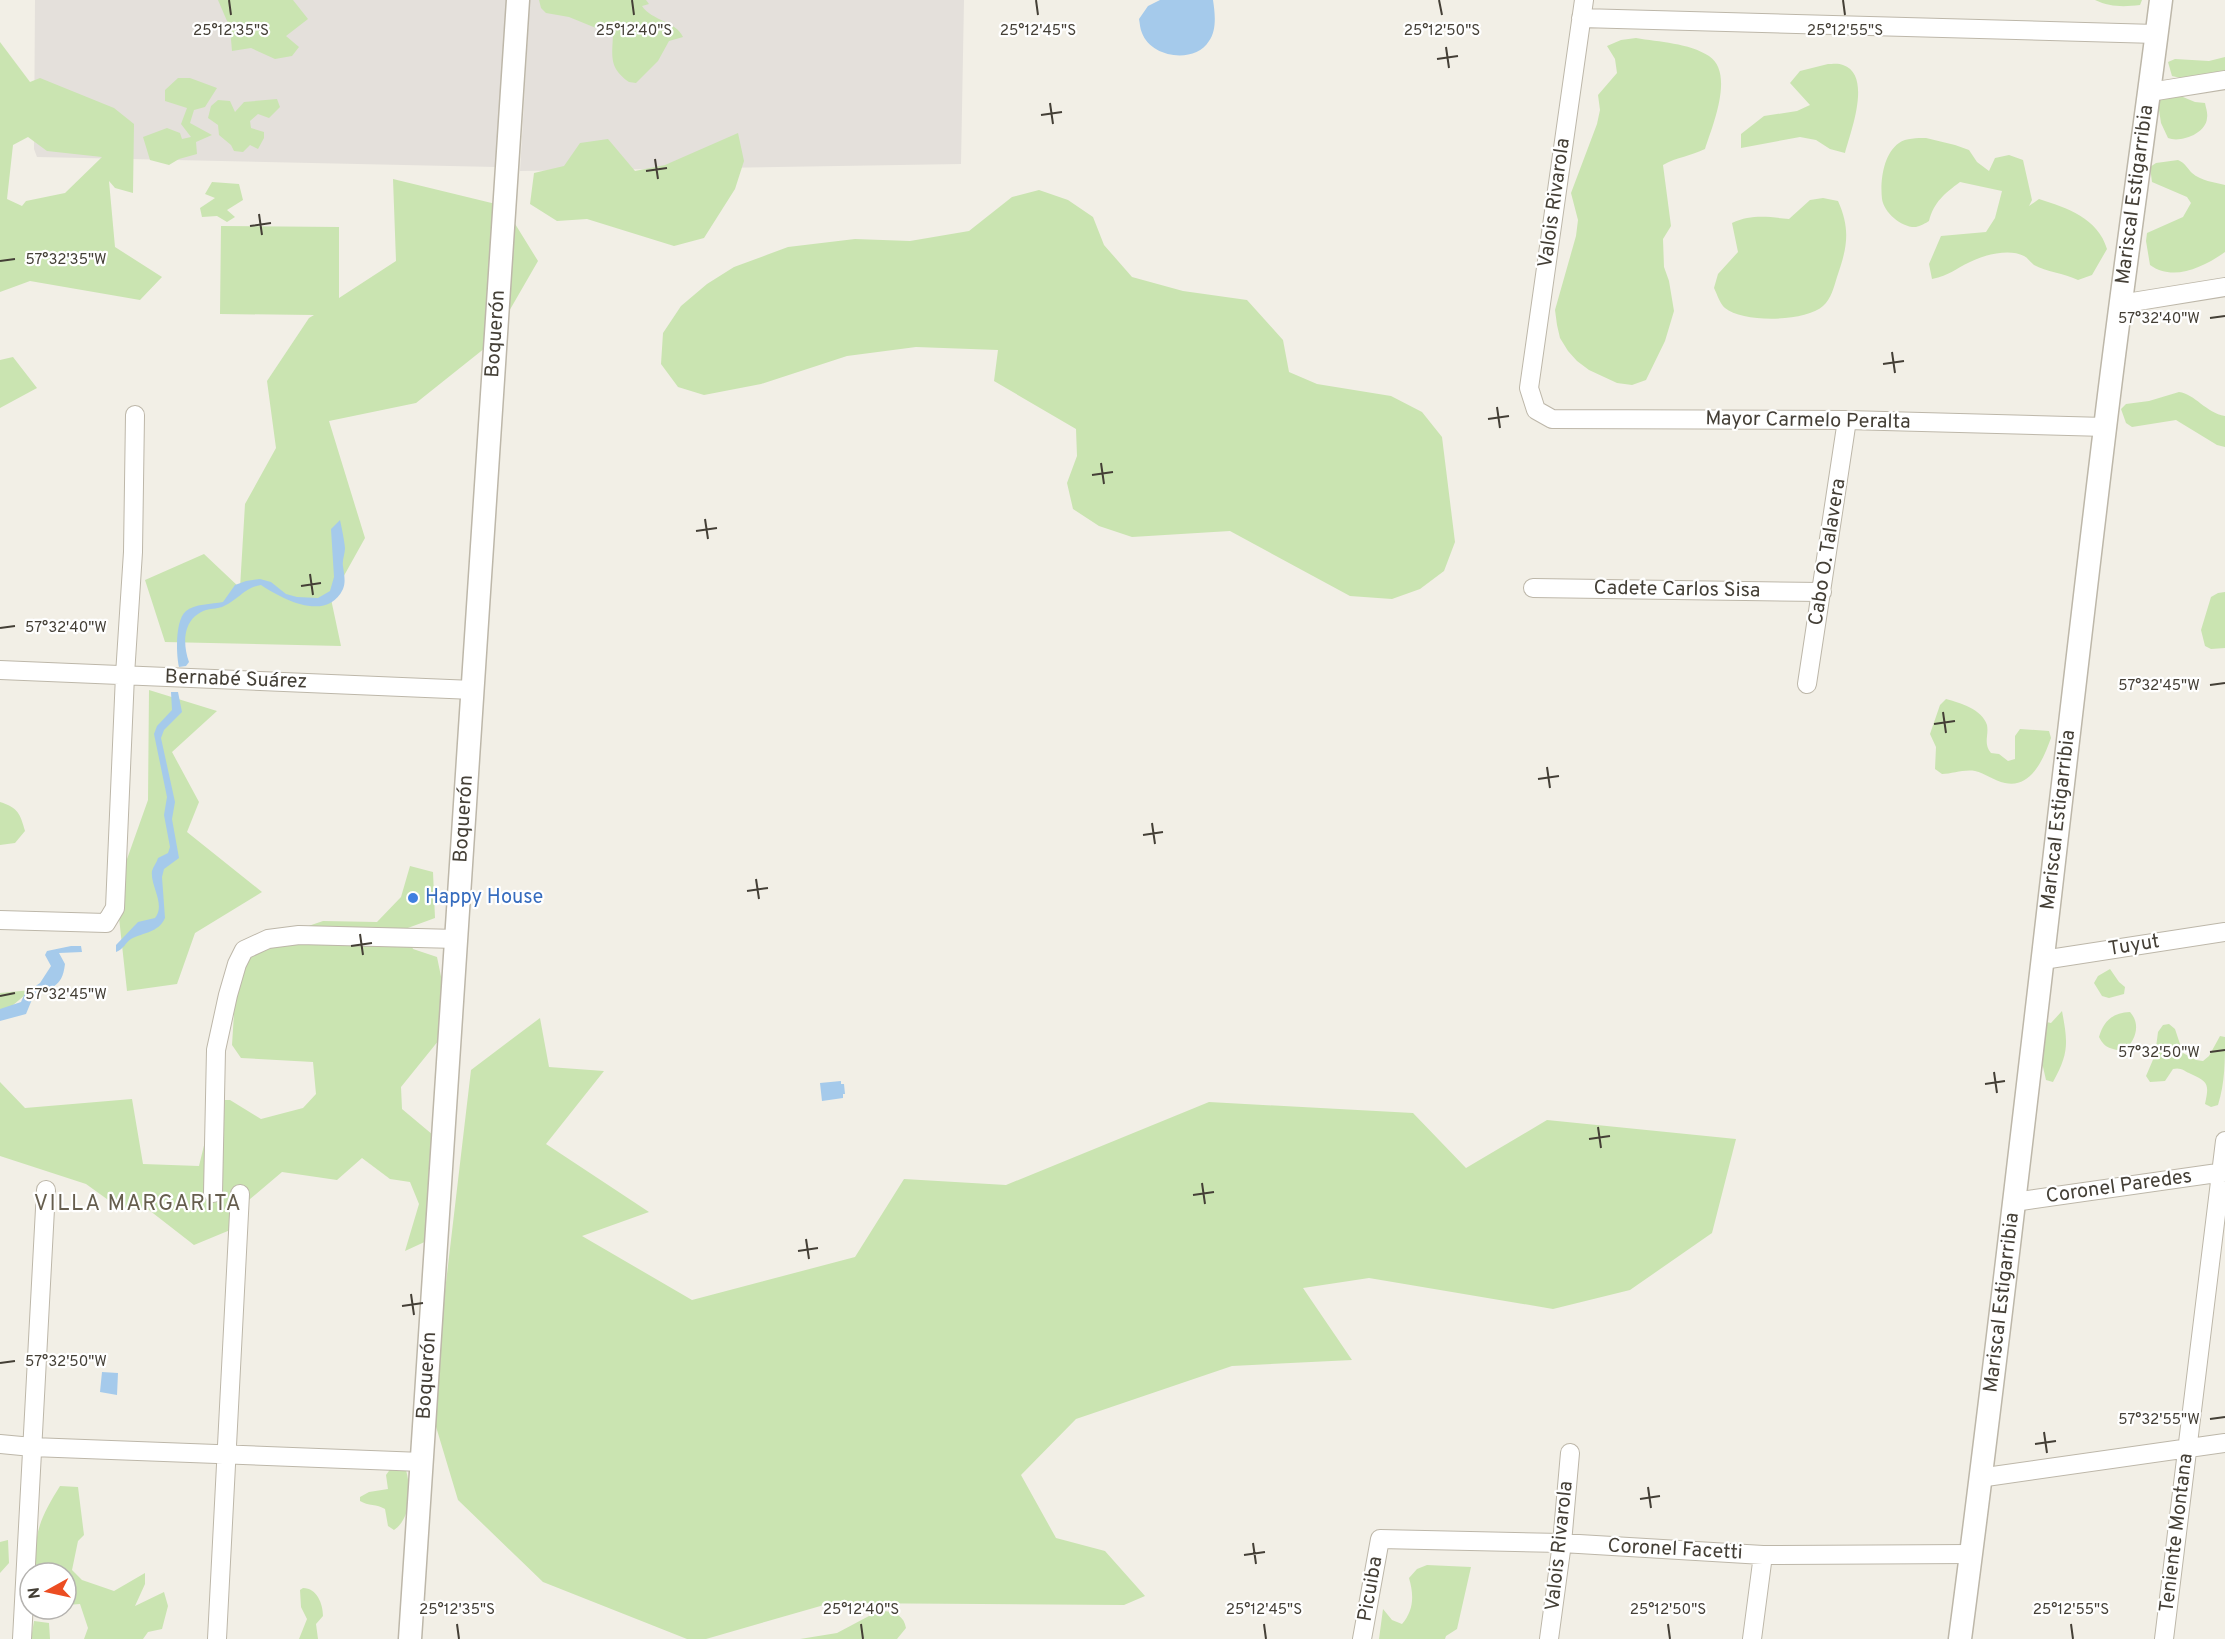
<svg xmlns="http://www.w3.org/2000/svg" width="2225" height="1639" font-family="Overpass,sans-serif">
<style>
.industrial{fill:#e4e0db}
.green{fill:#cae4b1;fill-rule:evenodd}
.water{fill:#a5caeb}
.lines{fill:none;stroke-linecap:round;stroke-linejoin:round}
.minor-casing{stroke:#bdb7a9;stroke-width:20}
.tertiary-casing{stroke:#bdb7a9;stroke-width:25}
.minor{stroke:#fff;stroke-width:18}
.tertiary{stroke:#fff;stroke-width:22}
.ticks{fill:none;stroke:#443f36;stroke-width:2}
.shop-dot{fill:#3f7fe0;stroke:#fff;stroke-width:2}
.labels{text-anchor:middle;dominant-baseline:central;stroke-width:4.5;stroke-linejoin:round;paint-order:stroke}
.street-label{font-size:20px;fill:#443f36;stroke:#fff}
.shop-label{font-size:20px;fill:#366cbe;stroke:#fff;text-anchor:start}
.quarter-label{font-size:22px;letter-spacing:1.5px;fill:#665e4e;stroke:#fff}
.ticks-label{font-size:15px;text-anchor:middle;fill:#443f36;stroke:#fff;stroke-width:4.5;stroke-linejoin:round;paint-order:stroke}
</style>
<rect width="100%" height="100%" fill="#f2efe6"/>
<path class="industrial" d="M35,0h473l-12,167 -459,-10 -3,-8z
M530,0h434l-3,164 -441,7z"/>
<path class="green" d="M218,0h75l15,19 -22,17 13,11 -7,9 -17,3 -24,-11 -19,3 -2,-23z
M539,0h107l3,4 -7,2c10,15 34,15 41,31l-14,4 -11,20 -22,22 -7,-1c-20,-14 -17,-25 -16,-47l-44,-18 -23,-4 -5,-5z
M2095,0h47l-2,5c-17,2 -30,2 -45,-5z
M1636,38c23,4 53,5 73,18 26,17 3,71 -4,93 -14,7 -28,8 -42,16l8,61 -8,13 1,28 5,14 5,30 -9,30 -19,39 -14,5 -15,-2 -28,-13 -12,-9 -9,-10 -8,-13 -3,-13 -2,-15 21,-74 2,-16 -7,-27 26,-69 3,-14 -2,-15 19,-22 -2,-14 -8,-13 14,-6z
M0,42l30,40 10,-4 74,30 20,16 -1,69 -18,-5 -6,-7 6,66 47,30 -22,23 -110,-19 -30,11zM28,137l19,14 55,6 -37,36 -39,8 -4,5 -15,-7 6,-54z
M2225,57v17l-32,7 -21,-5 -4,-14 7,-3 34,2z
M1828,64c4,0 11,-1 15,1 30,10 7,68 2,88l-15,-4 -14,-9 -16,-3 -59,11v-14l23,-18 33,-5 13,-6 -20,-22 10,-12z
M178,78h12l27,10 -12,19 -11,3 -4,13 22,12 -16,7 1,12 -18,5 -10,6 -19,-5 -7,-23 24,-9 13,5 2,6 9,-2 -10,-13 6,-16 -22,-7v-11z
M2171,92l24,10 10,1c1,5 3,11 2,15 -1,16 -27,25 -39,20l-7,-15 -4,-26z
M277,99l3,8 -11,11 -11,-4 -8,7 1,7 13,4v6l-6,11 -8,-4 -7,7 -9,-1 -3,-6 -12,-10 -1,-10 -10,-7 3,-12 7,-6 12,1 5,11 9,-10z
M738,133l6,28 -9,28 -31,49 -30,8 -87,-27 -30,2 -27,-17 4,-31 30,-7 16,-23 28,-4 27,32 30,-6z
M1926,138l29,7 14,5 8,12 12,9 6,-13 14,-3 14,5 9,40 -3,6 10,-7c28,9 59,19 68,50l-15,26 -14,5c-14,-7 -32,-8 -44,-15 -4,-3 -6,-7 -10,-9 -15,-8 -40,-1 -54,6 -15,7 -20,13 -38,17l-3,-15 12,-28 45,-4 9,-14 7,-27 -42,-9c-16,12 -26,20 -31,39 -3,2 -9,5 -13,6 -14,1 -32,-14 -34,-28 -2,-17 1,-45 17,-56 7,-5 18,-5 27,-5z
M2178,160c7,3 9,8 14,13 9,8 22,9 33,12v67c-21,15 -52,30 -75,13l-4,-24 1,-8 36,-16 8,-14 -4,-6 -35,-15 -2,-15 6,-4z
M393,179l111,27 34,55 -48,83 -74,59 -87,18 36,117 -34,61 10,47 -176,-4 -20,-62 59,-26 36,34 5,-84 31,-56 -9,-67 42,-63 5,-3 -94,-1 1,-88 118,1v71l57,-37z
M212,182l27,2 4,16 -16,10 8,7 -8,5 -10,-6 -15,1 -2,-9 15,-10 -10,-4z
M1039,190l29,10 25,17 11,28 28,32 51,14 64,9 36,40 6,32 28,12 74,12 31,16 20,25 13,105 -11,29 -24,18 -28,10 -42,-3 -120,-65 -98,6 -33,-11 -26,-17 -6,-26 10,-27 -1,-27 -82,-48 4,-31 -82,-3 -69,9 -86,28 -57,11 -26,-8 -17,-23 2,-31 18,-27 26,-22 27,-17 54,-20 67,-8 55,2 59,-10 43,-34z
M1823,198l15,3c13,29 9,47 -1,76 -3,10 -6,22 -14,29 -18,16 -80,17 -98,2 -5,-4 -8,-14 -11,-20l4,-14 20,-22 -6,-29c20,-9 36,-6 57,-4l21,-19z
M13,357l24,31 -37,20v-48z
M2179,392c16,2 27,21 46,24v31l-8,-2 -41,-25 -44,7 -6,-4 -5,-14 5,-5 23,-3z
M2225,592v56l-14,1 -6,-3 -4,-16 10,-33 7,-4z
M149,690l68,21 -45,41 27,50 -12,30 75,60 -67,41 -18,51 -50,7 -11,-101 32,-90z
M1946,699c14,4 36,10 41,26 2,11 -4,18 4,28l8,1 9,7 7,-2v-23l5,-7 29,2 2,7c-7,19 -19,51 -46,45 -11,-2 -20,-10 -30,-12 -11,-2 -23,3 -33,3l-7,-5 1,-22 -6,-13 10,-29z
M0,802c18,6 20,11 25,29l-10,12 -15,2z
M410,866l23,6 2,46 -30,11 8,20 24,8 7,34 -1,44 -42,52 1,22 31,26 -2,104 -26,12 14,-47 -9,-22 -20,-3 -28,-21 -25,22 -55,-8 -39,33 -8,23 -41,17 -45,-35 -31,-3 -32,-23 -86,-28v-74l25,26 107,-9 11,65 56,2 16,-66h15l31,19 42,-11 13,-14 -3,-32 -72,-4 -9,-13 6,-95 85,-29 54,1 24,-25z
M2110,969l9,13 6,5 -1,7 -15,4 -7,-2 -8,-13 4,-7z
M31,990l-31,26v-23z
M2062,1011c6,32 7,42 -9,71l-7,-2 -3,-13 -4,-6 -2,-41 14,3z
M2130,1012c11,12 6,28 -6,39 -12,-2 -19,-2 -25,-14 5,-17 14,-24 31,-25z
M540,1018l9,49 55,4 -58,73 103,68 -67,24 110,64 163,-43 49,-78 102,6 203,-83 204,11 53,55 81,-48 189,19 -24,94 -82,57 -77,19 -184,-31 -66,10 49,72 -120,6 -156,53 -55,56 35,63 49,13 40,45 -21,9 -293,-2 -125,36h-19l-144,-57 -85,-82 -27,-90 40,-340z
M2169,1024l6,5 8,24 13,7 7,1 6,-5 11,-20 5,1c0,24 0,46 -7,68l-7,2 -6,-3c4,-19 4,-22 -14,-30 -7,-3 -10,-7 -18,-5l-8,12 -15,1 -4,-6 9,-21 3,-23 5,-7z
M391,1468l15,2c5,18 6,48 -12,60l-6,-4 -3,-17c-8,-5 -17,-3 -25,-8v-4l9,-5 19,-3 -2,-14z
M60,1486l18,1 6,48 -6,6 -6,29 10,10 32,11 31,-18v11l-10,22 29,-14 4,14 -6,23 -14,3 -5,7h-59l4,-11 -8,-24 -14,1v-32h-30c-3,-39 4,-55 24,-87z
M8,1540l1,23 -9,10v-31z
M1427,1565l44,2 -14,62 -11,7 -1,3h-66l4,-30 9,11 10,4c12,-14 12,-29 7,-46l8,-9z
M303,1588c14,0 20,16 20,28l-7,8 2,15h-19l8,-20 -6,-12 -1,-17z
M885,1611c11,2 19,5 21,17l-9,11h-97l37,-6 32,-17z
M34,1621l15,2 1,16h-19z"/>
<path class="water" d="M1160,0h53c2,13 4,30 -4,41 -14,23 -58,17 -67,-8 -2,-4 -2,-9 -3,-14l9,-13z
M340,520c2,9 4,19 5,28 0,6 -3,12 -2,18 1,8 3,16 0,23 -16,34 -61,10 -82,-4 -16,2 -23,15 -37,21 -5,3 -12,2 -18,4 -23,8 -24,32 -17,52l-3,4 -7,1c-3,-13 -4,-47 7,-56 8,-7 26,-7 37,-9l12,-17 11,-4 14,-2 11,3 15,12 11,3 21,1 12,-7 4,-14 -3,-48z
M171,692h7l4,20 -18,18 -3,8 14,64 -3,17 7,39 -15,11 -2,8 3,41c-7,15 -21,14 -34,21 -6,4 -7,10 -15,13v-7l22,-23 17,-4c11,-14 -5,-32 -3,-47 1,-4 5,-9 6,-13l10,-5 2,-6 -6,-32 3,-18 -13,-63 3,-8 15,-16z
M71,946h10l1,6 -23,1 6,11c-3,25 -14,22 -32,33l-7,17 -26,7v-12l21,-7 4,-9 15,-10 11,-17 -6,-11 2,-4z
M841,1081v3h3l1,10h-2v4l-21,3 -2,-18z
M102,1372l16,1 -1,22 -17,-3z"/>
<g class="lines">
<defs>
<path id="minor" d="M1584,0l-55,388 7,22 16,9 295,1 258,7
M1581,18l575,16
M2150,92l75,-12
M2120,304l105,-17
M1533,588l289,4
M0,670l473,20
M1807,684l40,-264
M0,920l106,3 9,-15 10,-233 8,-123 2,-137
M2043,960l182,-28
M213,1193l3,-143 12,-55 9,-31 7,-14 24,-11 31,-4 158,4
M2014,1202l211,-30
M0,1444l32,3 390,15
M1979,1478l246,-35
M22,1639l24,-449
M217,1639l23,-445
M1362,1639l18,-100 182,4 201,12 208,-1
M1549,1639l13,-96 8,-90
M1752,1639l11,-84
M2164,1639l61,-498"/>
<g id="tertiary">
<path id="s1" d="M410,1639l108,-1639"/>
<path id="s2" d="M1960,1639c53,-403 96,-807 145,-1211 17,-143 38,-285 56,-428"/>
</g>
</defs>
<use href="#minor" class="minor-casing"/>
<use href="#tertiary" class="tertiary-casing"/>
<use href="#minor" class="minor"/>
<use href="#tertiary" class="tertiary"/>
</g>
<path class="ticks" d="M229,0l2,15M632,0l2,15M1036,0l2,15M1439,0l3,15M1843,0l2,15M1446,47l3,21M1437,59l21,-3M1050,103l3,21M1041,115l21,-3M655,159l3,20M646,171l21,-3M259,214l3,21M250,226l21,-3M0,261l15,-2M2210,318l15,-2M1892,352l3,21M1883,364l21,-3M1497,407l3,21M1488,419l21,-3M1101,463l3,21M1092,475l21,-3M705,519l3,20M696,531l21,-3M310,574l3,21M301,586l20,-3M0,628l15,-2M2210,685l15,-2M1943,712l3,21M1934,724l21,-3M1547,767l3,21M1538,779l21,-3M1152,823l3,21M1143,835l20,-3M756,879l3,20M747,891l21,-3M360,934l3,21M351,946l21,-3M0,996l15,-3M2210,1052l15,-2M1994,1072l3,21M1985,1084l20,-3M1598,1127l3,21M1589,1139l21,-3M1202,1183l3,21M1193,1195l21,-3M806,1239l3,20M798,1251l20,-3M411,1294l3,21M402,1306l21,-3M0,1363l15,-2M2210,1419l15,-2M2044,1432l3,21M2035,1444l21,-3M1648,1487l3,21M1640,1499l20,-3M1253,1543l3,21M1244,1555l21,-3M457,1624l2,15M861,1624l2,15M1264,1624l2,15M1668,1624l2,15M2071,1624l2,15"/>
<circle class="shop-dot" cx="413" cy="898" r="6"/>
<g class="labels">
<g class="street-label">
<text stroke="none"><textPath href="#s2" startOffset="1455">Mariscal Estigarribia</textPath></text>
<text transform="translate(1555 203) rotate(-82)">Valois Rivarola</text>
<text stroke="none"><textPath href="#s1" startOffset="1308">Boquerón</textPath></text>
<text transform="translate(1808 421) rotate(1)">Mayor Carmelo Peralta</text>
<text transform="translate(1828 552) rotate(-81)">Cabo O. Talavera</text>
<text transform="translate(1677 590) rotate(1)">Cadete Carlos Sisa</text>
<text transform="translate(236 680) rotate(2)">Bernabé Suárez</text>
<text stroke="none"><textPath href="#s2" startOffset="825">Mariscal Estigarribia</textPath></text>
<text stroke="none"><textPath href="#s1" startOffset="822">Boquerón</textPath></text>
<text transform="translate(2134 946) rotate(-9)">Tuyut</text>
<text transform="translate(2119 1187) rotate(-8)">Coronel Paredes</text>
<text stroke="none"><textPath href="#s2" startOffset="339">Mariscal Estigarribia</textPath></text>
<text stroke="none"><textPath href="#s1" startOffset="264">Boquerón</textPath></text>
<text transform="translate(2177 1533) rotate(-83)">Teniente Montana</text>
<text transform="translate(1560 1546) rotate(-84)">Valois Rivarola</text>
<text transform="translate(1675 1550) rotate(3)">Coronel Facetti</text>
<text transform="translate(1371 1589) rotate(-80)">Picuiba</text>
</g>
<g class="shop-label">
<text x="425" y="898">Happy House</text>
</g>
<g class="quarter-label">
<text x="138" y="1204">VILLA MARGARITA</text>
</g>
</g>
<g class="ticks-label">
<text x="231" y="35">25°12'35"S</text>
<text x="634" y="35">25°12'40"S</text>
<text x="1038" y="35">25°12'45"S</text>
<text x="1442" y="35">25°12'50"S</text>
<text x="1845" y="35">25°12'55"S</text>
<text x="66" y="264">57°32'35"W</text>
<text x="2159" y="323">57°32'40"W</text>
<text x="66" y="632">57°32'40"W</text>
<text x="2159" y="690">57°32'45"W</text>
<text x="66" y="999">57°32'45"W</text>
<text x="2159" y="1057">57°32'50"W</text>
<text x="66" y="1366">57°32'50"W</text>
<text x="2159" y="1424">57°32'55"W</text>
<text x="457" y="1614">25°12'35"S</text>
<text x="861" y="1614">25°12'40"S</text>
<text x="1264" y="1614">25°12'45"S</text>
<text x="1668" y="1614">25°12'50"S</text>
<text x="2071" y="1614">25°12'55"S</text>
</g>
<g transform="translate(48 1591) rotate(262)"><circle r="28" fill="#ffffff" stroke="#b4b2af" stroke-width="1.5"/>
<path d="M0-4.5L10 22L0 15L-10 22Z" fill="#ec4d22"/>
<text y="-9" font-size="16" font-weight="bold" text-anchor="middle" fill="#443f36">N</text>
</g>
</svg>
